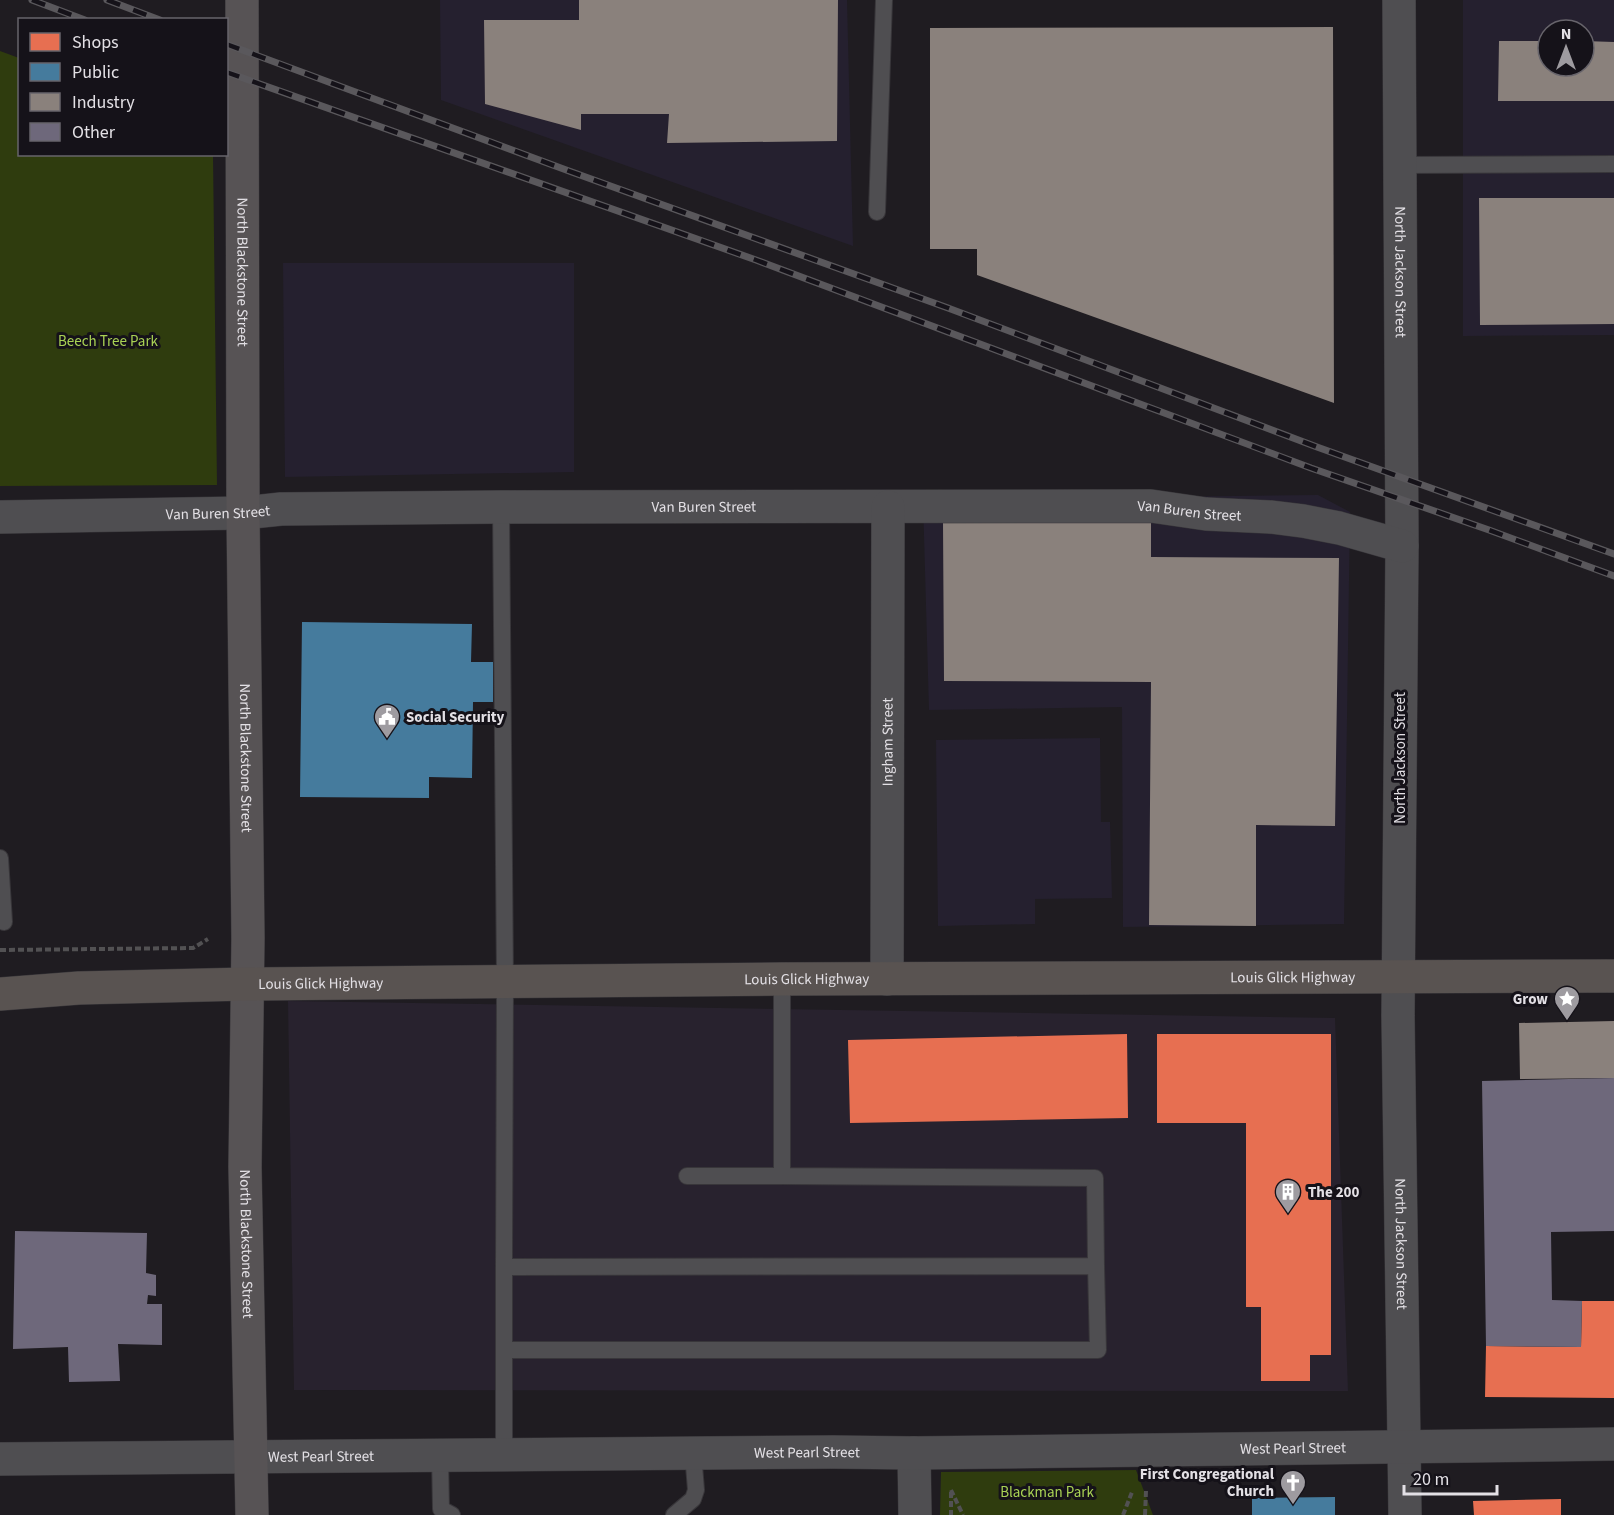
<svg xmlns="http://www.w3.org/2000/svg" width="1614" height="1515" font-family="'Source Sans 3',sans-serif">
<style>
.built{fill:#28222e}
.industrial{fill:#25202f;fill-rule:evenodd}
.green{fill:#2f3c0e}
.shops{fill:#e76f51}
.public{fill:#457b9d}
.industry{fill:#8a817c}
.building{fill:#6e687b}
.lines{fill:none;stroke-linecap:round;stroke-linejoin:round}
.lane-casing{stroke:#38363a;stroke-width:18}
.street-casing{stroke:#38363a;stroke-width:34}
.secondary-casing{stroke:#38363a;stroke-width:34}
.primary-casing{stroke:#38363a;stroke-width:34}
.path{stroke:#525153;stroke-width:4;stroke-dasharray:6 3;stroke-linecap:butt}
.lane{stroke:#4f4e51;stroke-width:16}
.street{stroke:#4f4e51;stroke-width:33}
.secondary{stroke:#575355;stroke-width:33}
.primary{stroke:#595351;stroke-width:33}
.rail-casing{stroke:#5a585c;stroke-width:7}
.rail{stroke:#151219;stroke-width:4.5;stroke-dasharray:14;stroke-linecap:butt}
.labels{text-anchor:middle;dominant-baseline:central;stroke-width:6;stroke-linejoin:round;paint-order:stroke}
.street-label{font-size:15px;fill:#e3e0e5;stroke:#151219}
.park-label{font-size:15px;fill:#a9d254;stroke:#151219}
.poi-label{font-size:15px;font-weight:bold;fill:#e3e0e5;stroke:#151219;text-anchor:start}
</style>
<rect width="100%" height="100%" fill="#1f1c21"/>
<path class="built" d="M288,1001l1047,17 13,373 -1054,-1z"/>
<path class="industrial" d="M440,0h407l6,246 -412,-146z
M1463,0h151v335l-151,1zM1548,30h36v36h-36z
M283,263h291v209l-289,5z
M1318,495l32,17 -6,412 -221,3 -1,-220 -193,3 -6,-210z
M1100,738l1,84h9l2,76 -77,1v25l-97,2 -2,-186z"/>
<path class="green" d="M0,51l19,7 1,96 193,1 4,330 -217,1z
M1136,1470l17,45h-213l1,-43z"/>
<path class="shops" d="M1127,1034l1,84 -278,5 -2,-83z
M1157,1034h174v321h-21v26h-49v-74h-15v-184h-89z
M1582,1301h32v97l-129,-1 1,-51 95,1z
M1561,1499v16h-87l-1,-14z"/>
<path class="public" d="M302,622l170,2 -1,38h22v40h-20l-1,76 -43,-1v21l-129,-1z
M1335,1497v18h-83v-17z"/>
<path class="industry" d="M579,0h259l-1,141 -170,2 2,-29h-88v16l-96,-26 -1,-84h95z
M1333,27l1,376 -357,-128v-26h-47v-221z
M1499,41h49v25h36v-25l30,1v59h-116z
M1479,198h135v126l-134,1z
M1151,518v39l188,1 -4,268 -79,-1v101l-107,-1 2,-243 -207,-1 -1,-158z
M1614,1021v57l-94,1 -1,-56z"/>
<path class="building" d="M1614,1078v153l-63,1 1,68 30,1 -1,46 -95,-1 -4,-265z
M15,1231l132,2 -1,40 10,2v21l-8,-1 -1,9h15v41l-44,-1 2,37 -51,1 -1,-35 -55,2z"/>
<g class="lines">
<defs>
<path id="lane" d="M1398,165l216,-1
M877,212l7,-212
M501,507l4,475 -1,285
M0,858l4,64
M687,1176h95
M504,1350h594l-2,-84
M504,1455v-188l592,-1 -1,-88 -313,-2v-197
M440,1456l1,53 11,6
M674,1515l19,-16 3,-9 -3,-37"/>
<g id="street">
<path id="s1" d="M1399,0l3,546 -4,470 7,499"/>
<path id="s2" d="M0,517l243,-4 38,-4 220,-2 650,-1 55,8 64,3 33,4 36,7 63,18"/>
<path id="s3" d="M887,979l1,-472"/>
<path d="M914,1453l1,62"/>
<path id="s4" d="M0,1459l833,-7 81,1 700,-9"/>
</g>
<g id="secondary">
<path id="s5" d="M242,0l1,513 5,425 -3,229 7,348"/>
</g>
<g id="primary">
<path id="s6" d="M0,994l79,-6 168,-4 535,-5 832,-3"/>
</g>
</defs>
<use href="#lane" class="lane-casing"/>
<use href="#street" class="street-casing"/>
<use href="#secondary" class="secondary-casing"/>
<use href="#primary" class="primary-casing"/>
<path class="path" d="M0,950l193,-2 15,-9
M951,1490l12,25
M951,1492v23
M1123,1515l9,-23
M1145,1515l1,-24"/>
<use href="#lane" class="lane"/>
<use href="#street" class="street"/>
<use href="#secondary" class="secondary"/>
<use href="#primary" class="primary"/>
<defs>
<path id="rail" d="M32,0l53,20
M107,0l53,20
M226,44l343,127 379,137 369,139 297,107
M226,72l530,188 555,208 178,62 125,46"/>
</defs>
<use href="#rail" class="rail-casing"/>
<use href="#rail" class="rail"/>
</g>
<defs>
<symbol id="civic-pin" viewBox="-11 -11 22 30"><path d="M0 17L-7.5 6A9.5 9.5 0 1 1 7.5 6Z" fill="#9e9ba0" stroke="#151219"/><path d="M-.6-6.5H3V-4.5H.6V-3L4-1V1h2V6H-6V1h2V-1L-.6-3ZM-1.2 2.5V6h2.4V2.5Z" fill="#fff"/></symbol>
<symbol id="sight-pin" viewBox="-11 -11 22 30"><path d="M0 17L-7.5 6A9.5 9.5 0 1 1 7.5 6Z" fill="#9e9ba0" stroke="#151219"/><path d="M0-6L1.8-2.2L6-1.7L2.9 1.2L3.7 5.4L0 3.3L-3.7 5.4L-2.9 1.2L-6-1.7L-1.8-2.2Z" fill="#fff"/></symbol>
<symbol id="building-pin" viewBox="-11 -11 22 30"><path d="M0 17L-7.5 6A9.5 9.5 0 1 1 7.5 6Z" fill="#9e9ba0" stroke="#151219"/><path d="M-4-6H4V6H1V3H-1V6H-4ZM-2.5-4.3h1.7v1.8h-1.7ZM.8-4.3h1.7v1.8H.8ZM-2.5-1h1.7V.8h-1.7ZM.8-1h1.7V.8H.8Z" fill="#fff"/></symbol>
<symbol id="church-pin" viewBox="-11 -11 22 30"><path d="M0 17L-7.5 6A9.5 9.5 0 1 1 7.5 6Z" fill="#9e9ba0" stroke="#151219"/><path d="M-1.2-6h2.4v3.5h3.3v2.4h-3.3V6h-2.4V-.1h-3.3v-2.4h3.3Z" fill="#fff"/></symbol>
</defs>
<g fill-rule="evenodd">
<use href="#civic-pin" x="372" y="702" width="30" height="40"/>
<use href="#sight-pin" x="1552" y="984" width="30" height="40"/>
<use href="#building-pin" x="1273" y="1177" width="30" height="40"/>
<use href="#church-pin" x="1278" y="1468" width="30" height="40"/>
</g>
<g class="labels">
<g class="street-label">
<text stroke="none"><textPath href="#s5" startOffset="272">North Blackstone Street</textPath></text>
<text stroke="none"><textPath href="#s1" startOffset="272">North Jackson Street</textPath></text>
<text stroke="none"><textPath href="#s2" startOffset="704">Van Buren Street</textPath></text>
<text stroke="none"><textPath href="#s2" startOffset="1190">Van Buren Street</textPath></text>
<text stroke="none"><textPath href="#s2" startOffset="218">Van Buren Street</textPath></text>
<text stroke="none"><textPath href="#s3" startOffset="237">Ingham Street</textPath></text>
<text stroke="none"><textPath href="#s5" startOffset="758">North Blackstone Street</textPath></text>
<text transform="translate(1400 758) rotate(-90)">North Jackson Street</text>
<text stroke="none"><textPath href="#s6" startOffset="1293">Louis Glick Highway</textPath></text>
<text stroke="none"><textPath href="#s6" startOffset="807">Louis Glick Highway</textPath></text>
<text stroke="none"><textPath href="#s6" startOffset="321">Louis Glick Highway</textPath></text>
<text stroke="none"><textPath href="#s5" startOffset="1244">North Blackstone Street</textPath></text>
<text stroke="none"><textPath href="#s1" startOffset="1244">North Jackson Street</textPath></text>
<text stroke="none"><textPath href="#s4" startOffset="1293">West Pearl Street</textPath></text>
<text stroke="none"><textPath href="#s4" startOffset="807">West Pearl Street</textPath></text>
<text stroke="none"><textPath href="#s4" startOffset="321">West Pearl Street</textPath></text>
</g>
<g class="park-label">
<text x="108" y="341">Beech Tree Park</text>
<text x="1047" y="1492">Blackman Park</text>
</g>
<g class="poi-label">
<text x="406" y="717">Social Security</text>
<text x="1548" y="999" text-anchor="end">Grow</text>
<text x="1308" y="1192">The 200</text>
<text x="1274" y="1474" text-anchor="end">First Congregational<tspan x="1274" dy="17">Church</tspan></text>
</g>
</g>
<rect x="18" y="18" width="210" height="138" fill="#151219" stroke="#67646b" stroke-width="1.5"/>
<rect x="30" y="33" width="30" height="18" fill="#e76f51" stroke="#67646b" stroke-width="1.5"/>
<text x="72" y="48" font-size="18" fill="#e3e0e5">Shops</text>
<rect x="30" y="63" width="30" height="18" fill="#457b9d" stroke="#67646b" stroke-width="1.5"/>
<text x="72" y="78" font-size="18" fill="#e3e0e5">Public</text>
<rect x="30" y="93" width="30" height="18" fill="#8a817c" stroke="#67646b" stroke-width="1.5"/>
<text x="72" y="108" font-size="18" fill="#e3e0e5">Industry</text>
<rect x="30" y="123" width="30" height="18" fill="#6e687b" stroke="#67646b" stroke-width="1.5"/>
<text x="72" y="138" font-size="18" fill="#e3e0e5">Other</text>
<g transform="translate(1566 48)"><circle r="28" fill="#151219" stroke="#67646b" stroke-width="1.5"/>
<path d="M0-4.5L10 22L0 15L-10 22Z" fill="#9e9ba0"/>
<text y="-9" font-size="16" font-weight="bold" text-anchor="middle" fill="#e3e0e5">N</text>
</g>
<path d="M1404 1485v9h93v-9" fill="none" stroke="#e3e0e5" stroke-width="3"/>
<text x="1413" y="1485" font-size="18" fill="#e3e0e5" stroke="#151219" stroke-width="4.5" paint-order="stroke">20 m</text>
</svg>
